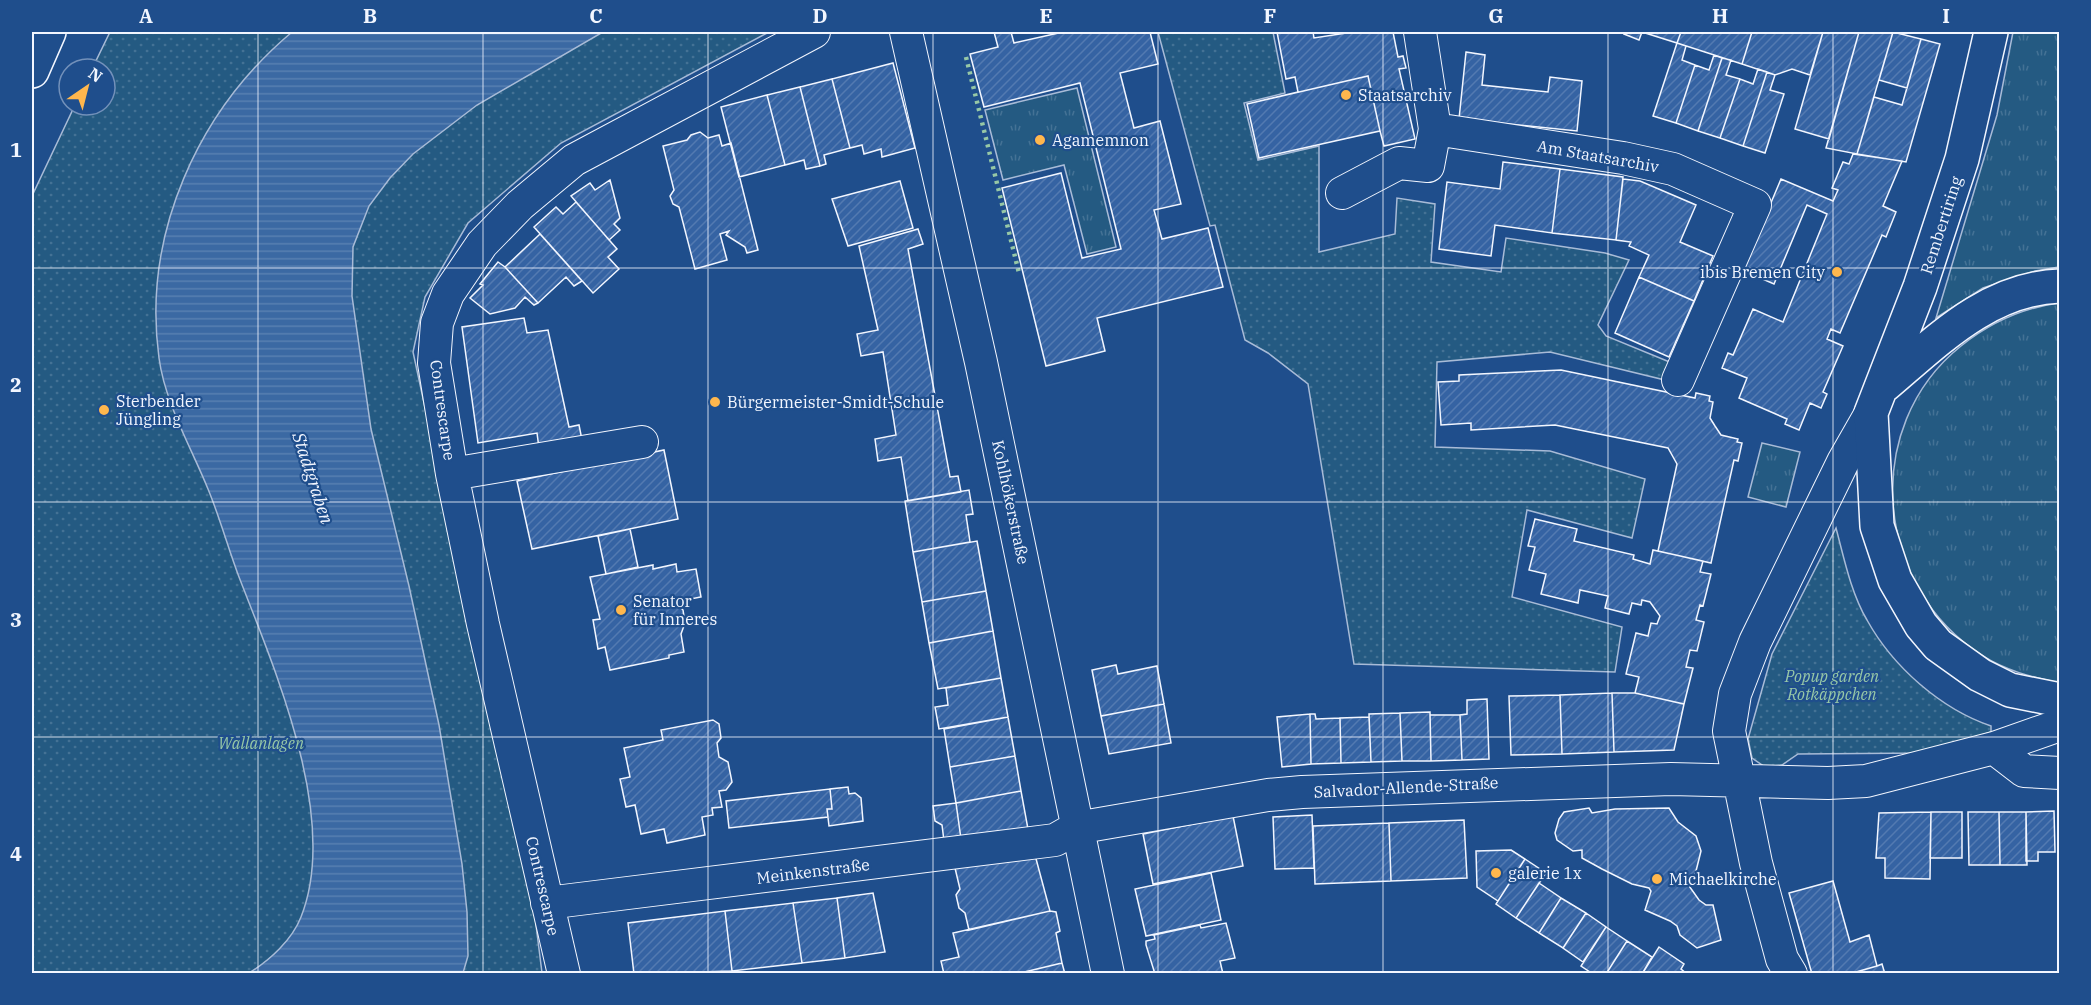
<svg xmlns="http://www.w3.org/2000/svg" width="2091" height="1005" font-family="'IBM Plex Serif',serif">
<style>
.grass{fill:url(#grass-tufts);stroke:#a8bbd7;stroke-width:1.5}
.park{fill:url(#park-dots);stroke:#a8bbd7;stroke-width:1.5}
.water{fill:url(#water-rules);stroke:#a8bbd7;stroke-width:1.5}
.building{fill:url(#building-hatch);stroke:#f2f6ff;stroke-width:1.5}
.lines{fill:none;stroke-linecap:round;stroke-linejoin:round}
.minor-casing{stroke:#f2f6ff;stroke-width:34}
.major-casing{stroke:#f2f6ff;stroke-width:36}
.minor{stroke:#1f4e8c;stroke-width:32}
.major{stroke:#1f4e8c;stroke-width:33}
.hedge{stroke:#97c8a6;stroke-width:4.5;stroke-dasharray:3 4.5;stroke-linecap:butt}
.grid{fill:none;stroke:#f2f6ff;stroke-width:1.5;stroke-opacity:0.55}
.poi-dot{fill:#ffb74d;stroke:#1f4e8c;stroke-width:2}
.labels{text-anchor:middle;dominant-baseline:central;stroke-width:4.5;stroke-linejoin:round;paint-order:stroke}
.poi-label{font-size:16px;fill:#f2f6ff;stroke:#1f4e8c;text-anchor:start}
.street-label{font-size:16px;fill:#f2f6ff;stroke:#1f4e8c}
.park-label{font-size:16px;font-style:italic;fill:#97c8a6;stroke:#1f4e8c}
.water-label{font-size:18px;font-style:italic;fill:#f2f6ff;stroke:#1f4e8c}
.neatline{fill:none;stroke:#f2f6ff;stroke-width:2}
.grid-label{font-size:20px;text-anchor:middle;font-weight:bold;fill:#f2f6ff}
</style>
<defs>
<pattern id="grass-tufts" width="24" height="20" patternUnits="userSpaceOnUse" patternTransform="scale(1.5)"><rect width="24" height="20" fill="#245a82"/><path d="M3 7l-1-3M5 7V3M7 7l1-3M15 17l-1-3M17 17v-4M19 17l1-3" fill="none" stroke="#447295"/></pattern>
<pattern id="park-dots" width="8" height="8" patternUnits="userSpaceOnUse" patternTransform="scale(1.5)"><rect width="8" height="8" fill="#245a82"/><path d="M2 2h.1M6 6h.1" fill="none" stroke="#447295" stroke-width="1.8" stroke-linecap="round"/></pattern>
<pattern id="water-rules" width="6" height="5" patternUnits="userSpaceOnUse" patternTransform="scale(1.5)"><rect width="6" height="5" fill="#3b69a3"/><path d="M0 2.5h6" fill="none" stroke="#587fb1"/></pattern>
<pattern id="building-hatch" width="6" height="6" patternUnits="userSpaceOnUse" patternTransform="scale(1.5)"><rect width="6" height="6" fill="#3563a3"/><path d="M-1 1l2-2M0 6l6-6M5 7l2-2" fill="none" stroke="#537ab1"/></pattern>
</defs>
<rect width="100%" height="100%" fill="#1f4e8c"/>
<path class="grass" d="M2013,32h46v235l-24,4 -52,17 -47,30 61,-203z
M1077,88l39,159 -29,7 -23,-89 -61,15 -18,-70z
M2059,303v380c-26,-6 -53,-12 -76,-27 -109,-69 -123,-229 -22,-310 30,-24 61,-38 98,-43z
M1762,443l38,9 -14,55 -38,-10z"/>
<path class="park" d="M110,32h659l-208,111 -93,80 -43,74 -12,55 122,565 7,56 -510,1v-778l43,-91h30v-36h-13z
M1158,32h115l12,61 -41,10 14,57 61,-14v106l76,-18 2,-36 38,6 -4,58 70,10 5,-34 99,15 24,7 -31,65 8,11 66,27 -7,17 -115,-28 -113,10 -2,85 115,4 95,28 -13,59 -105,-28 -15,87 110,30 -7,45 -261,-8 -46,-280 -40,-31 -23,-13 -30,-115 -5,1z
M1836,528c8,30 15,65 31,92 26,47 74,89 124,106v6l-66,21 -127,1 -16,11 -17,2 -13,-9 -4,-19 24,-85z"/>
<path class="water" d="M292,32h311l-126,73 -64,49 -23,24 -21,28 -16,41 -1,49 19,133 38,157 30,139 23,139 5,48 1,44 -5,17h-214c21,-13 43,-33 52,-56 39,-98 -26,-247 -62,-340 -11,-29 -19,-59 -31,-88 -17,-42 -43,-86 -49,-131 -17,-124 39,-247 133,-326z"/>
<path class="building" d="M994,32h17l3,11 49,-11h87l8,32 -38,9 14,55 26,-7 21,83 -27,6 8,29 46,-11 15,59 -126,31 8,33 -59,15 -44,-178 59,-15 21,85 39,-9 -41,-166 -96,24 -14,-53 28,-7z
M1277,32h36l1,6 39,-6h40l5,25 5,-1 3,12 -7,1 16,70 -31,7 -4,-15 -121,27 -12,-54 51,-12 -3,-15 -9,2z
M1625,32h56l-4,11 -35,-11 -3,8 -15,-6z
M1681,32h71l-10,32 -65,-21z
M1752,32h71l-13,43 -18,-6 -17,6 -33,-11z
M1823,32h36l-30,107 -34,-10z
M1859,32h34l-36,122 -31,-6z
M1893,32l28,7 -14,49 -28,-8z
M1921,39l19,5 -34,118 -49,-8 17,-57 28,8z
M1677,43l9,3 -4,14 13,5 -19,58 -23,-7z
M1466,52l19,3 -3,30 66,7 2,-15 32,4 -5,50 -118,-12z
M1714,55l8,3 -24,73 -22,-8 19,-58 14,5z
M1722,58l9,2 -5,15 14,4 -20,59 -22,-7z
M893,63l22,85 -33,9 -1,-8 -17,5 -2,-9 -12,3 -18,-69z
M1758,69l9,3 -24,74 -23,-8 20,-59 13,5z
M1767,72l8,3 -5,15 14,4 -19,59 -22,-7z
M1368,76l12,55 -121,27 -12,-54z
M832,79l18,69 -26,7 2,9 -6,2 -20,-79z
M800,87l20,79 -14,3 -2,-9 -19,5 -18,-70z
M767,95l18,70 -46,12 -18,-70z
M700,132l8,6 11,-3 3,11 9,-3 27,107 -11,3 -2,-6 -19,-12 3,-4 -9,3 7,26 -32,9 -16,-62 -6,-3 -3,-8 4,-6 -11,-44 24,-6 4,-5z
M1853,154l49,7 -19,45 13,6 -10,25 -4,-2 -42,98 -9,-4 -4,10 16,7 -20,46 4,2 -6,14 -11,-5 -11,27 -14,-6 2,-5 -48,-21 8,-20 -25,-10 6,-15 5,2 20,-46 30,13 44,-108 -20,-9 -33,79 -37,-16 17,-25 27,-64 52,22 5,-11 -6,-2 11,-26 6,2z
M1503,162l57,7 -8,64 -57,-8 -4,31 -52,-7 8,-67 53,7z
M1560,169l63,8 -7,63 -64,-7z
M1623,179l17,2 56,24 -16,37 33,14 -19,45 -55,-24 10,-22 -20,-9 2,-4 -15,-2z
M610,180l10,38 -6,6 6,6 -11,10 -38,-44 19,-13 5,7z
M900,181l13,47 -65,18 -16,-47z
M576,202l41,47 -9,8 11,12 -26,24 -59,-66 22,-20 7,7z
M918,229l5,15 -15,5 42,228 8,-1 3,16 -53,9 -7,-44 -23,4 -3,-22 21,-4 -13,-83 -22,4 -4,-22 21,-4 -19,-84z
M540,234l42,47 -8,5 -8,-9 -28,26 -33,-36z
M498,262l7,5 33,36 -4,2 -9,-8 -10,11 -25,6 -20,-16 13,-13 -3,-1z
M1639,277l55,24 -25,56 -54,-24z
M524,318l3,15 21,-3 21,97 10,-2 3,15 -43,8 -2,-15 -59,10 -16,-116z
M1561,370l134,28 1,-5 14,3 -1,5 4,1 -3,16 5,8 6,9 17,4 -1,3 5,1 -4,18 -4,-1 -23,103 -53,-12 19,-87 -9,-16 -113,-23 -84,5v-7l-30,2 -3,-43 21,-1v-6z
M664,450l14,69 -146,30 -15,-68z
M969,490l4,24 -7,1 4,27 -57,10 -8,-51z
M1535,519l42,10 -3,12 60,14 -1,4 17,5 3,-14 50,11 -3,11 11,2 -8,32 -3,-1 -4,15 8,2 -7,29 -7,-1 -4,17 7,1 -9,36 -49,-11 4,-16 -13,-3 10,-41 12,3 3,-13 6,1 3,-8 -10,-14 -8,-2 -1,5 -9,-2 -3,11 -24,-6 3,-12 -28,-6 -2,13 -37,-9 5,-20 -17,-4 6,-23 -7,-1z
M630,529l8,38 -32,7 -8,-38z
M977,541l9,50 -64,11 -9,-50z
M676,564l1,8 19,-3 5,28 -26,5 8,8 2,13 -4,11 3,18 -15,3v3l-59,12 -5,-23 -7,2 -5,-29 7,-1 -10,-42 63,-12v4z
M986,591l7,40 -64,12 -7,-41z
M993,631l8,47 -63,11 -9,-46z
M1116,665l2,9 39,-8 7,38 -63,12 -9,-46z
M1001,678l7,39 -69,12 -4,-22 13,-2 -2,-17z
M1612,693l2,59 -52,2 -2,-59z
M1612,693h23l49,11 -10,46 -60,2z
M1560,695l2,59 -51,1 -2,-59z
M1487,699l2,60 -27,1 -2,-45 7,-1v-14z
M1164,704l7,39 -62,11 -8,-38z
M1430,712l1,49h-29l-2,-48z
M1400,713l2,48 -31,1 -2,-48z
M1310,714h5l1,5 24,-1 1,45 -30,1z
M1310,714l1,50 -29,3 -5,-50z
M1430,715h30l2,45 -31,1z
M1008,717l7,39 -65,11 -6,-38z
M1369,717l2,45 -30,1 -1,-45z
M713,720l6,4 2,14 -4,5 2,14 9,5 4,20 -6,8 -7,1 3,16 -10,1 1,7 -11,2 3,18 -38,8 -3,-14 -23,5 -6,-29 -9,2 -6,-28 10,-2 -6,-29 39,-8 -2,-10z
M1015,756l6,35 -65,12 -6,-36z
M848,787l1,7 6,-1 6,5 2,23 -34,5 -2,-17h5l-2,-20z
M830,789l2,20h-5l1,8 -99,11 -3,-27z
M1021,791l7,38 -67,10 -5,-36z
M956,803l5,36 -17,2 -2,-16 -7,-4 -2,-15z
M1589,808l3,5 23,-4 54,-1 9,14 18,14 5,15 -6,24 -8,8 12,17 7,5h7l8,35 -24,8 -17,-13 -3,-9 -7,-5 -25,-11 6,-19 -2,-3 -17,-4 -30,-15 -20,-11v-8l-9,1 -16,-11 -2,-7 4,-14 5,-7z
M2054,811l1,41h-17v9h-12v-49z
M1931,812l-1,67 -45,-1v-20h-9l3,-45z
M1931,812h31v46h-32z
M1968,812h31l1,53h-31z
M1999,812h27l1,53h-27z
M1312,815l2,53 -39,1 -2,-52z
M1233,816l10,50 -90,18 -10,-50z
M1464,820l3,58 -76,3 -2,-58z
M1389,823l2,58 -76,3 -2,-58z
M1511,850l14,9 -27,42 -21,-14 -1,-36z
M1035,855l15,56 -81,19 -4,-17 -6,-5 -3,-13 4,-6 -5,-21z
M1525,859l21,14 -30,45 -20,-14z
M1211,873l10,47 -75,16 -11,-47z
M1833,881l17,61 19,-7 8,31 -28,8h-37l-23,-81z
M1539,883l22,15 -22,35 -23,-15z
M873,893l12,59 -40,6 -8,-60z
M837,898l8,60 -43,5 -9,-60z
M1561,898l25,15 -23,35 -24,-15z
M793,903l9,60 -70,8 -7,-60z
M725,911l7,60 -98,3 -6,-51z
M1050,911l6,1 4,19 -4,2 6,30 -46,11h-72l-3,-13 18,-4 -6,-24z
M1586,913l20,14 -23,35 -20,-14z
M1226,923l9,35 -15,3 3,13h-68l-9,-29v-4l9,-2 -1,-4 46,-10 1,3z
M1606,927l21,14 -21,33h-13l-12,-8z
M1627,941l25,16 -10,17h-36z
M1659,947l25,17 -3,5 6,5h-45z
M1062,963l3,11h-49z
M1882,964l3,10h-36l28,-8z"/>
<g class="lines">
<defs>
<path id="minor" d="M906,32l75,330 127,612
M1435,129l188,29 50,11 82,36 -77,175
M1342,193l57,-30 29,3 7,-37 -15,-97
M452,474l190,-32
M1994,748l30,23 36,2
M547,903l508,-63 21,-12 192,-33 34,-3 369,-13 157,4 38,-2 128,-33 66,-23
M564,974l-81,-350 -31,-150 -18,-111 3,-40 11,-29 34,-50 38,-39 54,-45 240,-128
M1791,974l-9,-15 -26,-96 -27,-132 6,-37 20,-52 88,-180 28,-49"/>
<path id="major" d="M1991,32l-29,127 -42,128 -49,126 6,113 18,54 26,45 17,20 42,30 30,15 50,10
M32,71l17,-39
M1885,385c51,-43 103,-97 175,-99"/>
</defs>
<use href="#minor" class="minor-casing"/>
<use href="#major" class="major-casing"/>
<use href="#minor" class="minor"/>
<use href="#major" class="major"/>
<path class="hedge" d="M966,57l53,216"/>
</g>
<path class="grid" d="M258,32v942M483,32v942M708,32v942M933,32v942M1158,32v942M1383,32v942M1608,32v942M1833,32v942M32,268h2028M32,502h2028M32,737h2028"/>
<g class="poi-dot">
<circle cx="1346" cy="95" r="6"/>
<circle cx="1040" cy="140" r="6"/>
<circle cx="1837" cy="272" r="6"/>
<circle cx="715" cy="402" r="6"/>
<circle cx="104" cy="410" r="6"/>
<circle cx="621" cy="610" r="6"/>
<circle cx="1496" cy="873" r="6"/>
<circle cx="1657" cy="879" r="6"/>
</g>
<g class="labels">
<g class="poi-label">
<text x="1358" y="95">Staatsarchiv</text>
<text x="1052" y="140">Agamemnon</text>
<text x="1825" y="272" text-anchor="end">ibis Bremen City</text>
<text x="116" y="401">Sterbender<tspan x="116" dy="18">Jüngling</tspan></text>
<text x="727" y="402">Bürgermeister-Smidt-Schule</text>
<text x="633" y="601">Senator<tspan x="633" dy="18">für Inneres</tspan></text>
<text x="1508" y="873">galerie 1x</text>
<text x="1669" y="879">Michaelkirche</text>
</g>
<g class="street-label">
<text transform="translate(1598 156) rotate(10)">Am Staatsarchiv</text>
<text transform="translate(1941 225) rotate(-72)">Rembertiring</text>
<text transform="translate(443 410) rotate(82)">Contrescarpe</text>
<text transform="translate(1011 502) rotate(78)">Kohlhökerstraße</text>
<text transform="translate(1406 787) rotate(-3)">Salvador-Allende-Straße</text>
<text transform="translate(813 871) rotate(-7)">Meinkenstraße</text>
<text transform="translate(543 886) rotate(77)">Contrescarpe</text>
</g>
<g class="park-label">
<text x="1832" y="676">Popup garden<tspan x="1832" dy="18">Rotkäppchen</tspan></text>
<text x="261" y="743">Wallanlagen</text>
</g>
<g class="water-label">
<text transform="translate(313 478) rotate(72)">Stadtgraben</text>
</g>
</g>
<rect width="2091" height="1005" fill="none" stroke="#1f4e8c" stroke-width="66"/>
<g transform="translate(87 87) rotate(35)"><circle r="28" fill="#1f4e8c" stroke="#7391ba" stroke-width="1.5"/>
<path d="M0-4.5L10 22L0 15L-10 22Z" fill="#ffb74d"/>
<text y="-9" font-size="16" font-weight="bold" text-anchor="middle" fill="#f2f6ff">N</text>
</g>
<rect x="33" y="33" width="2025" height="939" class="neatline"/>
<g class="grid-label">
<text x="146" y="23">A</text>
<text x="370" y="23">B</text>
<text x="596" y="23">C</text>
<text x="820" y="23">D</text>
<text x="1046" y="23">E</text>
<text x="1270" y="23">F</text>
<text x="1496" y="23">G</text>
<text x="1720" y="23">H</text>
<text x="1946" y="23">I</text>
<text x="16" y="157">1</text>
<text x="16" y="392">2</text>
<text x="16" y="627">3</text>
<text x="16" y="861">4</text>
</g>
</svg>
